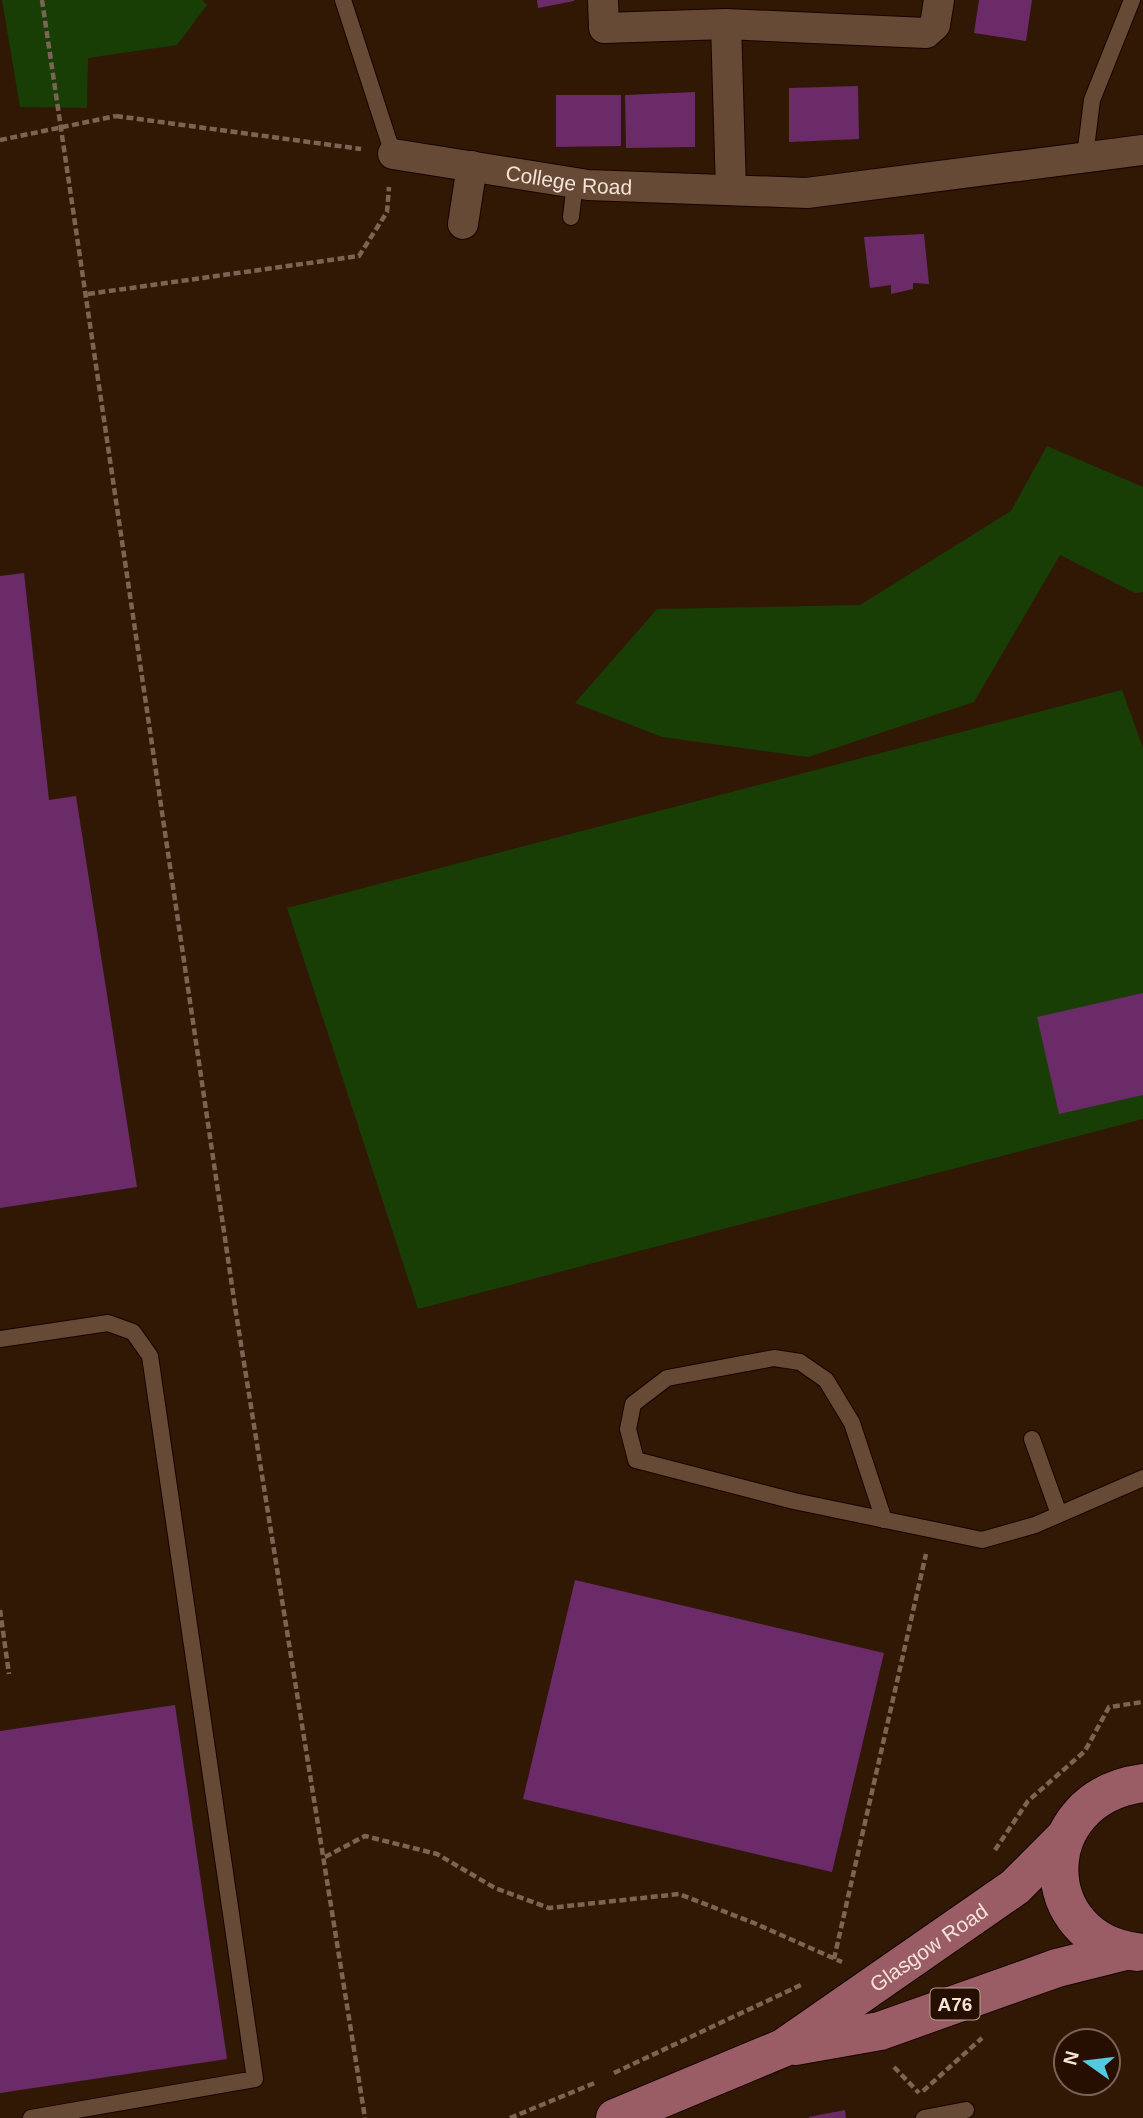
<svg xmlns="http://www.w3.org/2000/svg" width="1143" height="2118" font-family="Helvetica,sans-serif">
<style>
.green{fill:#193e05}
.building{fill:#6a2b68}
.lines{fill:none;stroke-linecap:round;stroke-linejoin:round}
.service-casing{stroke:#170300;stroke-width:18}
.minor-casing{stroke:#170300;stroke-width:32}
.primary-casing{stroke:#170300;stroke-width:40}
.path{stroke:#7a6454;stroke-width:4.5;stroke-dasharray:7 3.5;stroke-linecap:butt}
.service{stroke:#664a36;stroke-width:16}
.minor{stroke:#664a36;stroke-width:30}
.primary{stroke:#9a5d65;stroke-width:38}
.path-bridge{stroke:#7a6454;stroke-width:4.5;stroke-dasharray:7 3.5;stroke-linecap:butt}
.labels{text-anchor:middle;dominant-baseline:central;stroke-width:6;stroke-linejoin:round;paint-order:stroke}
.shield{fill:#260e00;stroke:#b6a396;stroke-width:2}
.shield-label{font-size:19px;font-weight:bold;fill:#f4e3d7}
.street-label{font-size:21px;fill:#f4e3d7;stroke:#260e00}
</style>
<rect width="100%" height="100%" fill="#301805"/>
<path class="green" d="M2,0h200l5,5 -30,40 -89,13 -1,50 -67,-1z
M1047,446l96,41v105l-8,1 -75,-38 -86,147 -166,55 -146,-20 -87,-34 82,-94 203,-4 151,-94z
M1122,690l21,58v371l-725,190 -131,-401z"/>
<path class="building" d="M537,0h37v1l-36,7z
M979,0h53l-6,41 -52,-8z
M858,86l1,53 -70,3v-54z
M695,92v55l-69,1 -1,-53z
M556,95h65v51l-65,1z
M924,234l5,50 -16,-1v6l-22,5v-9l-21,3 -6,-51z
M24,573l25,227 27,-4 61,391 -137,21v-632z
M1143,993v102l-84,19 -22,-97z
M575,1580l309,73 -52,219 -309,-73z
M175,1705l52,354 -227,34v-362z
M845,2110l1,8h-37v-1z"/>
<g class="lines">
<defs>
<path id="service" d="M343,0l50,154
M1085,156l7,-56 40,-100
M571,217l4,-34
M0,1339l108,-16 25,9 17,24 105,723 -224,39
M1032,1439l27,75
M884,1520l-32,-97 -26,-43 -26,-18 -26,-4 -107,20 -34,26 -5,25 8,31 158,41 188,39 53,-15 108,-47
M924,2118l42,-8"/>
<g id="minor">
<path d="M603,0l1,28 122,-4 200,9 9,-8 4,-25"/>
<path d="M726,24l5,166"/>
<path id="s1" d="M393,154l195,31 219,8 336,-43"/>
<path d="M463,224l9,-58"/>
</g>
<g id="primary">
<path d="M1137,1952c-103,-12 -106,-154 6,-169"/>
<path d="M795,2046l85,-15 177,-63 68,-17"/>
<path id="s2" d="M615,2118l168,-70 232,-161 50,-50"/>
</g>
</defs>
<use href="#service" class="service-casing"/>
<use href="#minor" class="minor-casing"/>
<use href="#primary" class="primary-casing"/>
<path class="path" d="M42,0l194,1313 129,805
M116,116l245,33
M88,294l271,-38 28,-44 2,-25
M0,1610l9,64
M995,1850l33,-49 57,-50 24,-44 34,-5
M325,1857l40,-21 72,18 58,34 54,20 130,-14 75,29 88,39
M834,1959l92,-405
M894,2067l25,26
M614,2073l189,-89
M923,2091l59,-53
M510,2118l87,-36"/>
<use href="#service" class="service"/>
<use href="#minor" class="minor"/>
<use href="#primary" class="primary"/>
<path class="path-bridge" d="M0,140l116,-24"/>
</g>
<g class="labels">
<rect class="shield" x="930.5" y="1988.5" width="49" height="31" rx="5"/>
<g class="shield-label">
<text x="955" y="2004">A76</text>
</g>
<g class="street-label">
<text stroke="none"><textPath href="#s1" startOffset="178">College Road</textPath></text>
<text stroke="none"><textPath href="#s2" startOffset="359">Glasgow Road</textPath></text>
</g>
</g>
<g transform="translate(1087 2062) rotate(284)"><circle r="33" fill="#260e00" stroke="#786356" stroke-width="2"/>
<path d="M0-5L12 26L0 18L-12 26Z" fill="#55cadf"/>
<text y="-10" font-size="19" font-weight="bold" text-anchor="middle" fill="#f4e3d7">N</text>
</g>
</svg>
